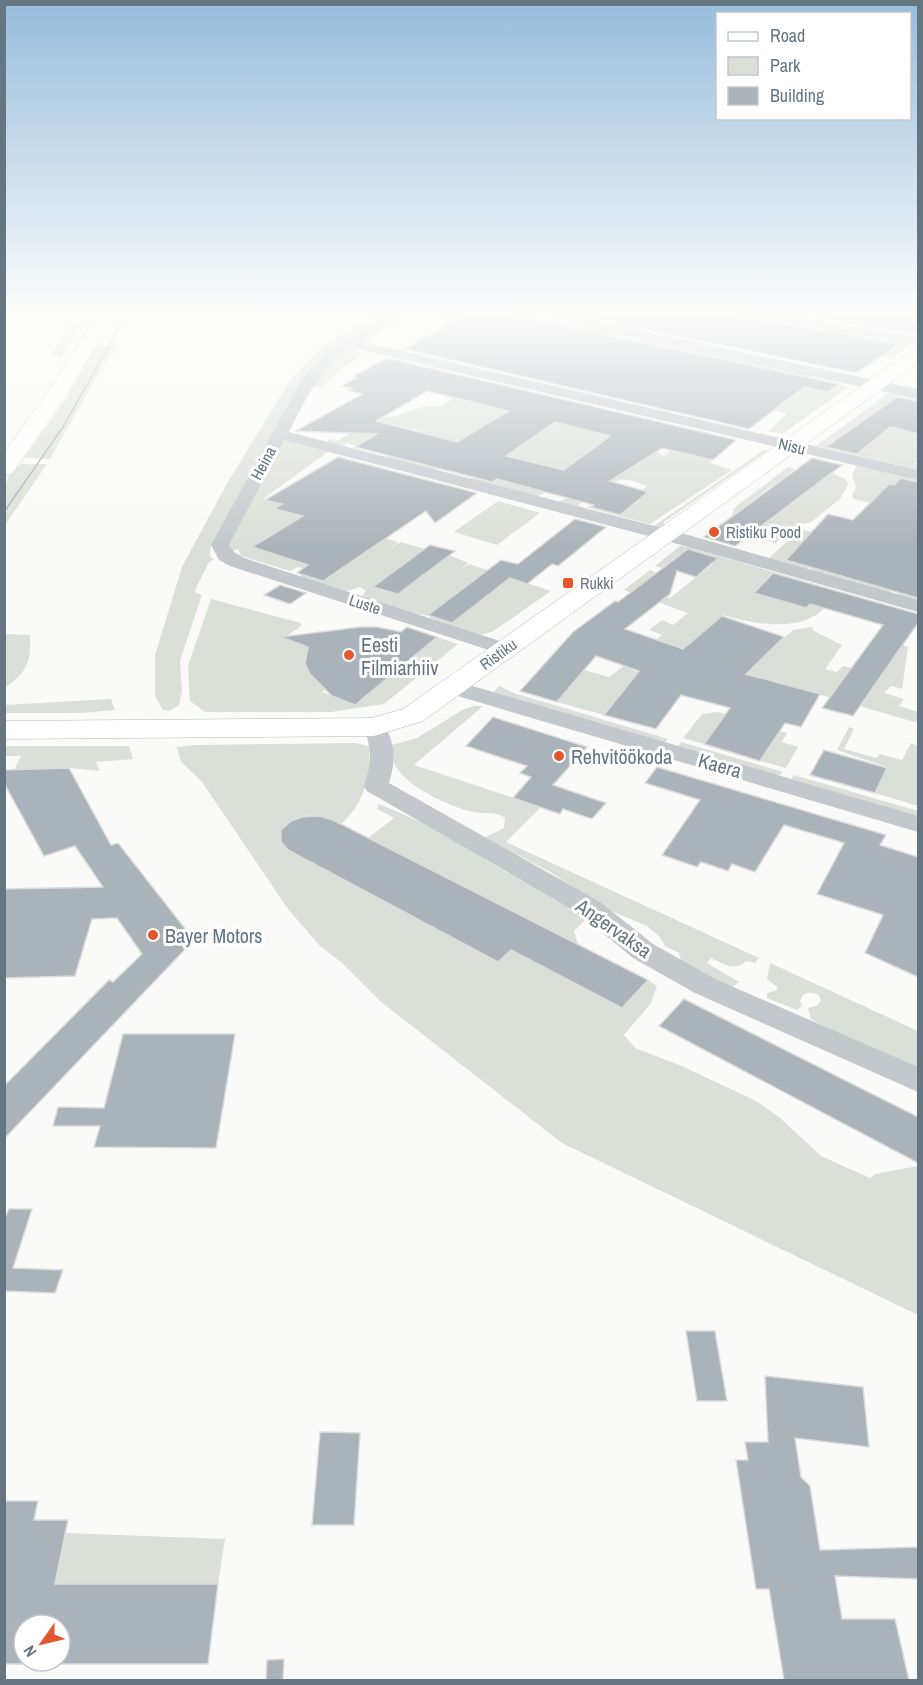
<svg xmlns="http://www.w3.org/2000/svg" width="923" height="1685" font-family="'Archivo Narrow',sans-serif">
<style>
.green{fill:#dadfd7;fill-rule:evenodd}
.building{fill:#aab3b9;stroke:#dcdcda;stroke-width:1.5;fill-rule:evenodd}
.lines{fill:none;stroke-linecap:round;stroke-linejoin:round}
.secondary-casing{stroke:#b3babf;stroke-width:1}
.street{fill:#c3c8cc;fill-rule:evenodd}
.secondary{fill:#fff;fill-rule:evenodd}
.tram{stroke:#a2aab0;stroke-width:1.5}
.rail{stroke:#a2aab0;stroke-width:3;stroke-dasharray:5 3;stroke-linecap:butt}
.poi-dot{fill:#e4572e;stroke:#fff;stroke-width:2}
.labels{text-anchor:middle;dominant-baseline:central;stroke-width:6;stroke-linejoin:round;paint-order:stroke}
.far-street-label{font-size:16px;fill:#657683;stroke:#fff}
.far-poi-label{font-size:16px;fill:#657683;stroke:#fff;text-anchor:start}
.poi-label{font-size:20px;fill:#657683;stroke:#fff;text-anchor:start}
.street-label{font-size:20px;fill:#657683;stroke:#fff}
</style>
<rect width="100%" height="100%" fill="#fafaf8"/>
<path class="green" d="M79,312h11l-1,2 -6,1 4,1 -25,40 -11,-1z
M378,312h20l-13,7 -82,62 -93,168v8l4,2 -6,5 -12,24 -1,4 7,3 -22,66 2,30 -3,14 -10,6 -6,-1 -8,-14v-41l27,-88 43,-80 65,-107 32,-33z
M466,312l58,1 -2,2 291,60 -13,11 28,6 11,-8 10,3 -67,47 -14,-3 19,-18 -37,-8 -266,-75 -61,-14 5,-2 24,5z
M549,312h72l18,3 3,-2 -8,-1c13,0 27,6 44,4l-33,-4h35l25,6 8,-6h21l179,31 -21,15 -237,-33 -13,8z
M96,345h23l-18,24 -51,90 -26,-1 42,-59z
M355,349l8,5 -27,19 -14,14 -11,-1c9,-15 26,-33 44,-37z
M481,382l97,23 86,51 29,-24 20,28 -3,3 22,7 -82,54 -65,-17 12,-2 27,7 24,-20 -5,-2 4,-4c-7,-2 -19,-8 -27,-6 -16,4 -33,17 -44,28l-20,-5 11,-5 28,-20 -34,-9 -27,19 12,4 -10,5 -67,-18 60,-17 -22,-6 15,-12 -54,1 -24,-6 -28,18 23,11 -7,2 -47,-13 37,-26 -32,-7 -28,18 22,6 -6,4 -31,-9 -5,3 -16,-4 5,-3 6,2 41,-25c22,6 37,-15 61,-9z
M892,391l26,6v3l-20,-4 -14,10 23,7 11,-9v14l-4,5 4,1 -4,6 4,1v29l-3,4 3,1v5l-102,-24z
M294,439l74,22 -40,-9 -65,47 31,7 8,-3 -2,3 16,4 -6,5 88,27 -8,7 10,-7 51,14 17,7 -7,6 8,-5 82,27 -59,41 -13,3 -49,-17 1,-2 -20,-3 -45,-14 -4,-3 4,-5 -6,-4 -16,5 -42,-14 -2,-4 5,-5 -7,-2 -8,4 -49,-15 -3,-7 -7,2 -2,-6 1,-8 49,-92 6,-5zM292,522l21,8 -39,24 -21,-6zM350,540l22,8 -38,26 -22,-7zM410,559l24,8 -36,27 -24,-7zM475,579l23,8 -35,28 -24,-8z
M764,450l3,1 -103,71 -1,6h-12z
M22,464h25l-42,61c0,-20 -5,-53 17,-61z
M857,465l61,14v6l-19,-4 -11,12 30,7v12l-14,-1 -50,-12 -2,-4 4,-8 -4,-13z
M788,467l7,2 -8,6 29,9 15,-11 15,6 2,6 -8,14 -29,23 -17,4 -18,17 -28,-7 14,-11 -30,-10 2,-7zM771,486l29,9 -22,17 -29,-9z
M498,501l42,12 -43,32 -43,-13z
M802,530l116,19v24l-33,-9 -13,16 46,12v9l-21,-6 1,-2 -6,-2 -3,1 -76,-20 1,-2 -6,-2 -1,2 -39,-11 29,-27zM802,542l50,13 -63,2z
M680,546l8,1 150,44c-7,8 -14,19 -22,24 -25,16 -67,8 -93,0l-40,34 -27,-9 6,-5 -13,-5 13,-10 11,5 15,-12 -64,-23 26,-20 7,3 -19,14 32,11 43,-34 -31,-10 -20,14 -7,-2zM821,592l-15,16 -52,-15z
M211,599l90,24v3l-17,12 26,10c-12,20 4,28 19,38l-7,6 33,13 82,-68 21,7 -74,60 -53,8h-126l-15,-11 -2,-35z
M813,627l-1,3 30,15 -17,24 12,3 6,-6 9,2 -5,6 51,-23 -28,-8 4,-4h16l18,8 -6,42 -11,-3 -7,7 20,6 -5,7 19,6v11l-172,-50 47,-43z
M4,634l26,1c1,28 -2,36 -25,53z
M624,666l60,27 -12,14 -51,-14 -17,22 -47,-13 27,-32 25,7z
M499,686l15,7 154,46 -4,4 -171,-50z
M111,699l4,11 -34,3h-76v-8z
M474,706h9l-69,59 127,42 -35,35 253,116 -4,5 -9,-2c-12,11 -22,3 -35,-3l-4,5 32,19 -12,9 -46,-30 -2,-8 -14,-7 -5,-9 -13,-11 -38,-16 -59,-38 -34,-18 -28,-10 -2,-7 18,-9 1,-10c-10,-7 -20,-4 -32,-6 -23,-5 -69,-26 -79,-49 -2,-4 -1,-12 -2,-18l25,-7 47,-29z
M718,712l69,21 -5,9 16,5 -12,21 -26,-7 15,-24 -54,-16 -17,23 -21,-6 19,-24z
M849,727l5,2 -10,20 33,9 3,-4 22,6 9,-17 7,3v60l-43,-13 12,-26 -50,-17z
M681,742l102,30 -4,4 -102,-29z
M355,743l14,3c2,29 -5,59 -28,78 -7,-4 -15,-7 -23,-8 -21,-3 -51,11 -30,34l210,112 40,-36 -170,-88 26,-20 -17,-9 2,-5 67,29 37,20 3,7 38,22 17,2 42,31 2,5 -11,11 4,14 -50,14 94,49 26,-28 9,6 -6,17 -27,32 11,13 49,19 72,34 23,16 42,39 49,22 5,-4 43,-8v149l-356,-172 -182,-142 -38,-38 -23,-18 -31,-36 -86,-127 -21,-20 -4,-15 19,-2z
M5,746h124l4,13 -37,3 4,9 -31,-3 -55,2 7,-14h-16z
M794,775l124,36v6l-127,-38z
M770,963l148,68v41l-72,-33 -35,-20 -3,-11 10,-3 3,-5 -3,-6c-10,-2 -14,-3 -18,7l2,5 -5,4 -30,-12v-5l10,-3v-3l-10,-8z
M66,1533l159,6 -7,45h-163z"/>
<path class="building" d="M466,312h33l340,72 -11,8 -24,-5 -55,42 -345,-80 39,-21 -4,-1z
M563,312h82l22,3h9l4,-3h37l183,32 -44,29z
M784,312h134v16l-4,6z
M387,358l349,82 -23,20 -51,-12 -52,33 38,11 -28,23 -29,-8 3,-2 -97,-26 -5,3 -137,-35 22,-13 -81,-3 66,-37 -14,-4 4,-2 -10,-2 14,-8 -4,-1zM427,391l82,20 -52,31 -81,-21zM555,422l55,14 -46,34 -58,-14z
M897,397l21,4v33l-28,-7 -33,27 -31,-7z
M338,457l139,36 -42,30 -9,-12 -103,70 -26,-8 11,-8 -56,-18 51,-31 -28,-7 7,-5 -17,-4z
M812,458l30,7 -107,81 -31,-9z
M901,478l17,4v116l-132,-38 42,-46 25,6 36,-36 5,1z
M575,519l31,8 -48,39 -6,-2 -25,20 -17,-6 -58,45 -24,-8 73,-55 17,4z
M430,545l25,6 -57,43 -25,-7z
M688,549l30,9 -22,19 -19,-6 -7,23 -45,35 58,20 39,-33 62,21 -38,37 74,20 -19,33 -16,-4 -25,38 -56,-17 26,-36 -49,-13 -25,34 -52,-14 35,-44 -43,-15 -39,46 -37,-11 53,-59 42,-31 3,1z
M773,573l145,41v9l-65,93 -31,-8 61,-83 -73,-21 -4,4 -52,-15z
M280,585l26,8 -16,11 -26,-9z
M360,627h17l24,5 6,-5 30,10 -82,68 -23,-9 -22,-22 -5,-10 3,-17 -27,-10z
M493,717l94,30 -34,38 53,18 -14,16 -29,-10 -3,5 -47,-16 18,-21 -11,-4 7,-7 -61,-20z
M824,750l63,18 -12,25 -65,-18z
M657,767l229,68 -6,10 38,12v120l-53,-24 18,-38 -66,-21 27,-51 -60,-18 -29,47 -23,-8 -4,7 -27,-9 -4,5 -35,-12 38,-55 -55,-17z
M69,768l42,77 7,-2 76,97 -190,199v-53l105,-106 4,2 29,-28 -25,-36 -25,1 -17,57 -71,2v-89l99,-2 -28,-41 -31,10 -40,-73v-13z
M319,816l14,4 315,160 -26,28 -111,-58 -13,12 -210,-112 -7,-8v-12l10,-9 11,-4z
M684,999l234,118v46l-259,-137z
M123,1034h112l-19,114 -122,-1 6,-21h-47l5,-19 46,1z
M9,1209h23l-19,59 50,2 -8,23 -51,-2v-71z
M686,1331h29l12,70h-30z
M765,1376l98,11 6,60 -74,-9 6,39 9,9 10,64 98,-3v32l-83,-3 7,43h53l14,61h-125l-15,-91h-13l-20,-129h12l-3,-18h23z
M320,1432l40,1 -6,92h-42z
M4,1501h34l-4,19h34l-13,64h163l-10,80h-148v-39h-36v39h-20z
M284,1659l-1,21h-17l1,-20z"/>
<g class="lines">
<defs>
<path id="secondary" d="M99,312h18l-51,83 -54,79 -8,2v-23l43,-60z
M918,349v14l-495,358 -49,15 -370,3v-18l368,-3 31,-9 508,-358z"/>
</defs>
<use href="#secondary" class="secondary-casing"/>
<path class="street" d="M396,312h16l-48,30 554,128v10l-565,-132c-33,19 -47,51 -64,84l385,99 244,69v12l-258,-73 -376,-99 -55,105 5,7 10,6 268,87 4,4 -4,4 -7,2 -7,-2 -268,-87 -11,-6 -8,-15 93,-169 27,-27z
M535,312h18l365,77v10l-361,-77z
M743,312h29l146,25v8l-168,-29z
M452,680l466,136v16l-474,-140 -3,-5 3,-5z
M374,720l8,2c14,20 14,39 7,61l211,119 53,42 62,35 203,88v25l-223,-99 -62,-35 -53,-44 -213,-123 -3,-5c7,-22 9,-37 -1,-59l3,-5z"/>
<use href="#secondary" class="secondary"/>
<path class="tram" d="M4,512l59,-85 65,-115"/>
<path class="rail" d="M4,318l28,-6"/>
</g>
<linearGradient id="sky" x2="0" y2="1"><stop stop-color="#96bcdc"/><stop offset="0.57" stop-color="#fdfdfc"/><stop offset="1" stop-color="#fdfdfc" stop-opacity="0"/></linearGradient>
<rect width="923" height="548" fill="url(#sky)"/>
<g class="poi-dot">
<circle cx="714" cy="532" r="6"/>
<rect x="562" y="577" width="12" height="12" rx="3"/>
<circle cx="349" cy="655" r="6"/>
<circle cx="559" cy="756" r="6"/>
<circle cx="153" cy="935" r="6"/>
</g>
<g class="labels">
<g class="far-street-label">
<text transform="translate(792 446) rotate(13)">Nisu</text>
<text transform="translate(263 463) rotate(-62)">Heina</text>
<text transform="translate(365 604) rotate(18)">Luste</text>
<text transform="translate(498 654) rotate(-36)">Ristiku</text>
</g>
<g class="far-poi-label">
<text x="726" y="532">Ristiku Pood</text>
<text x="580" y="583">Rukki</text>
</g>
<g class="poi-label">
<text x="361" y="644">Eesti<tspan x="361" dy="23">Filmiarhiiv</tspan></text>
<text x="571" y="756">Rehvitöökoda</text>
<text x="165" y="935">Bayer Motors</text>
</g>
<g class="street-label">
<text transform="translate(720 765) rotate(16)">Kaera</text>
<text transform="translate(614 928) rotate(35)">Angervaksa</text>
</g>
</g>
<rect width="923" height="1685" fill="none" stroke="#657683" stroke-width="12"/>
<rect x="716" y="12" width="195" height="108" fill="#ffffff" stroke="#c1c8cd" stroke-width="1.5"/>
<rect x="728" y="32" width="30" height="9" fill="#ffffff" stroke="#c1c8cd" stroke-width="1.5"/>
<text x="770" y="42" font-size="18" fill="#657683">Road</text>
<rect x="728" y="57" width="30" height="18" fill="#dadfd7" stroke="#c1c8cd" stroke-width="1.5"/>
<text x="770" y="72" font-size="18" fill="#657683">Park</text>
<rect x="728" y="87" width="30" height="18" fill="#aab3b9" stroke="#c1c8cd" stroke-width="1.5"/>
<text x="770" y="102" font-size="18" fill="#657683">Building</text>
<g transform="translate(42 1643) rotate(236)"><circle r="28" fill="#ffffff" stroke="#c1c8cd" stroke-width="1.5"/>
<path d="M0-4.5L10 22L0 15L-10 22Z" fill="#e4572e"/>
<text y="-9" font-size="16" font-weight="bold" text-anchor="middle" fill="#657683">N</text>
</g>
</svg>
